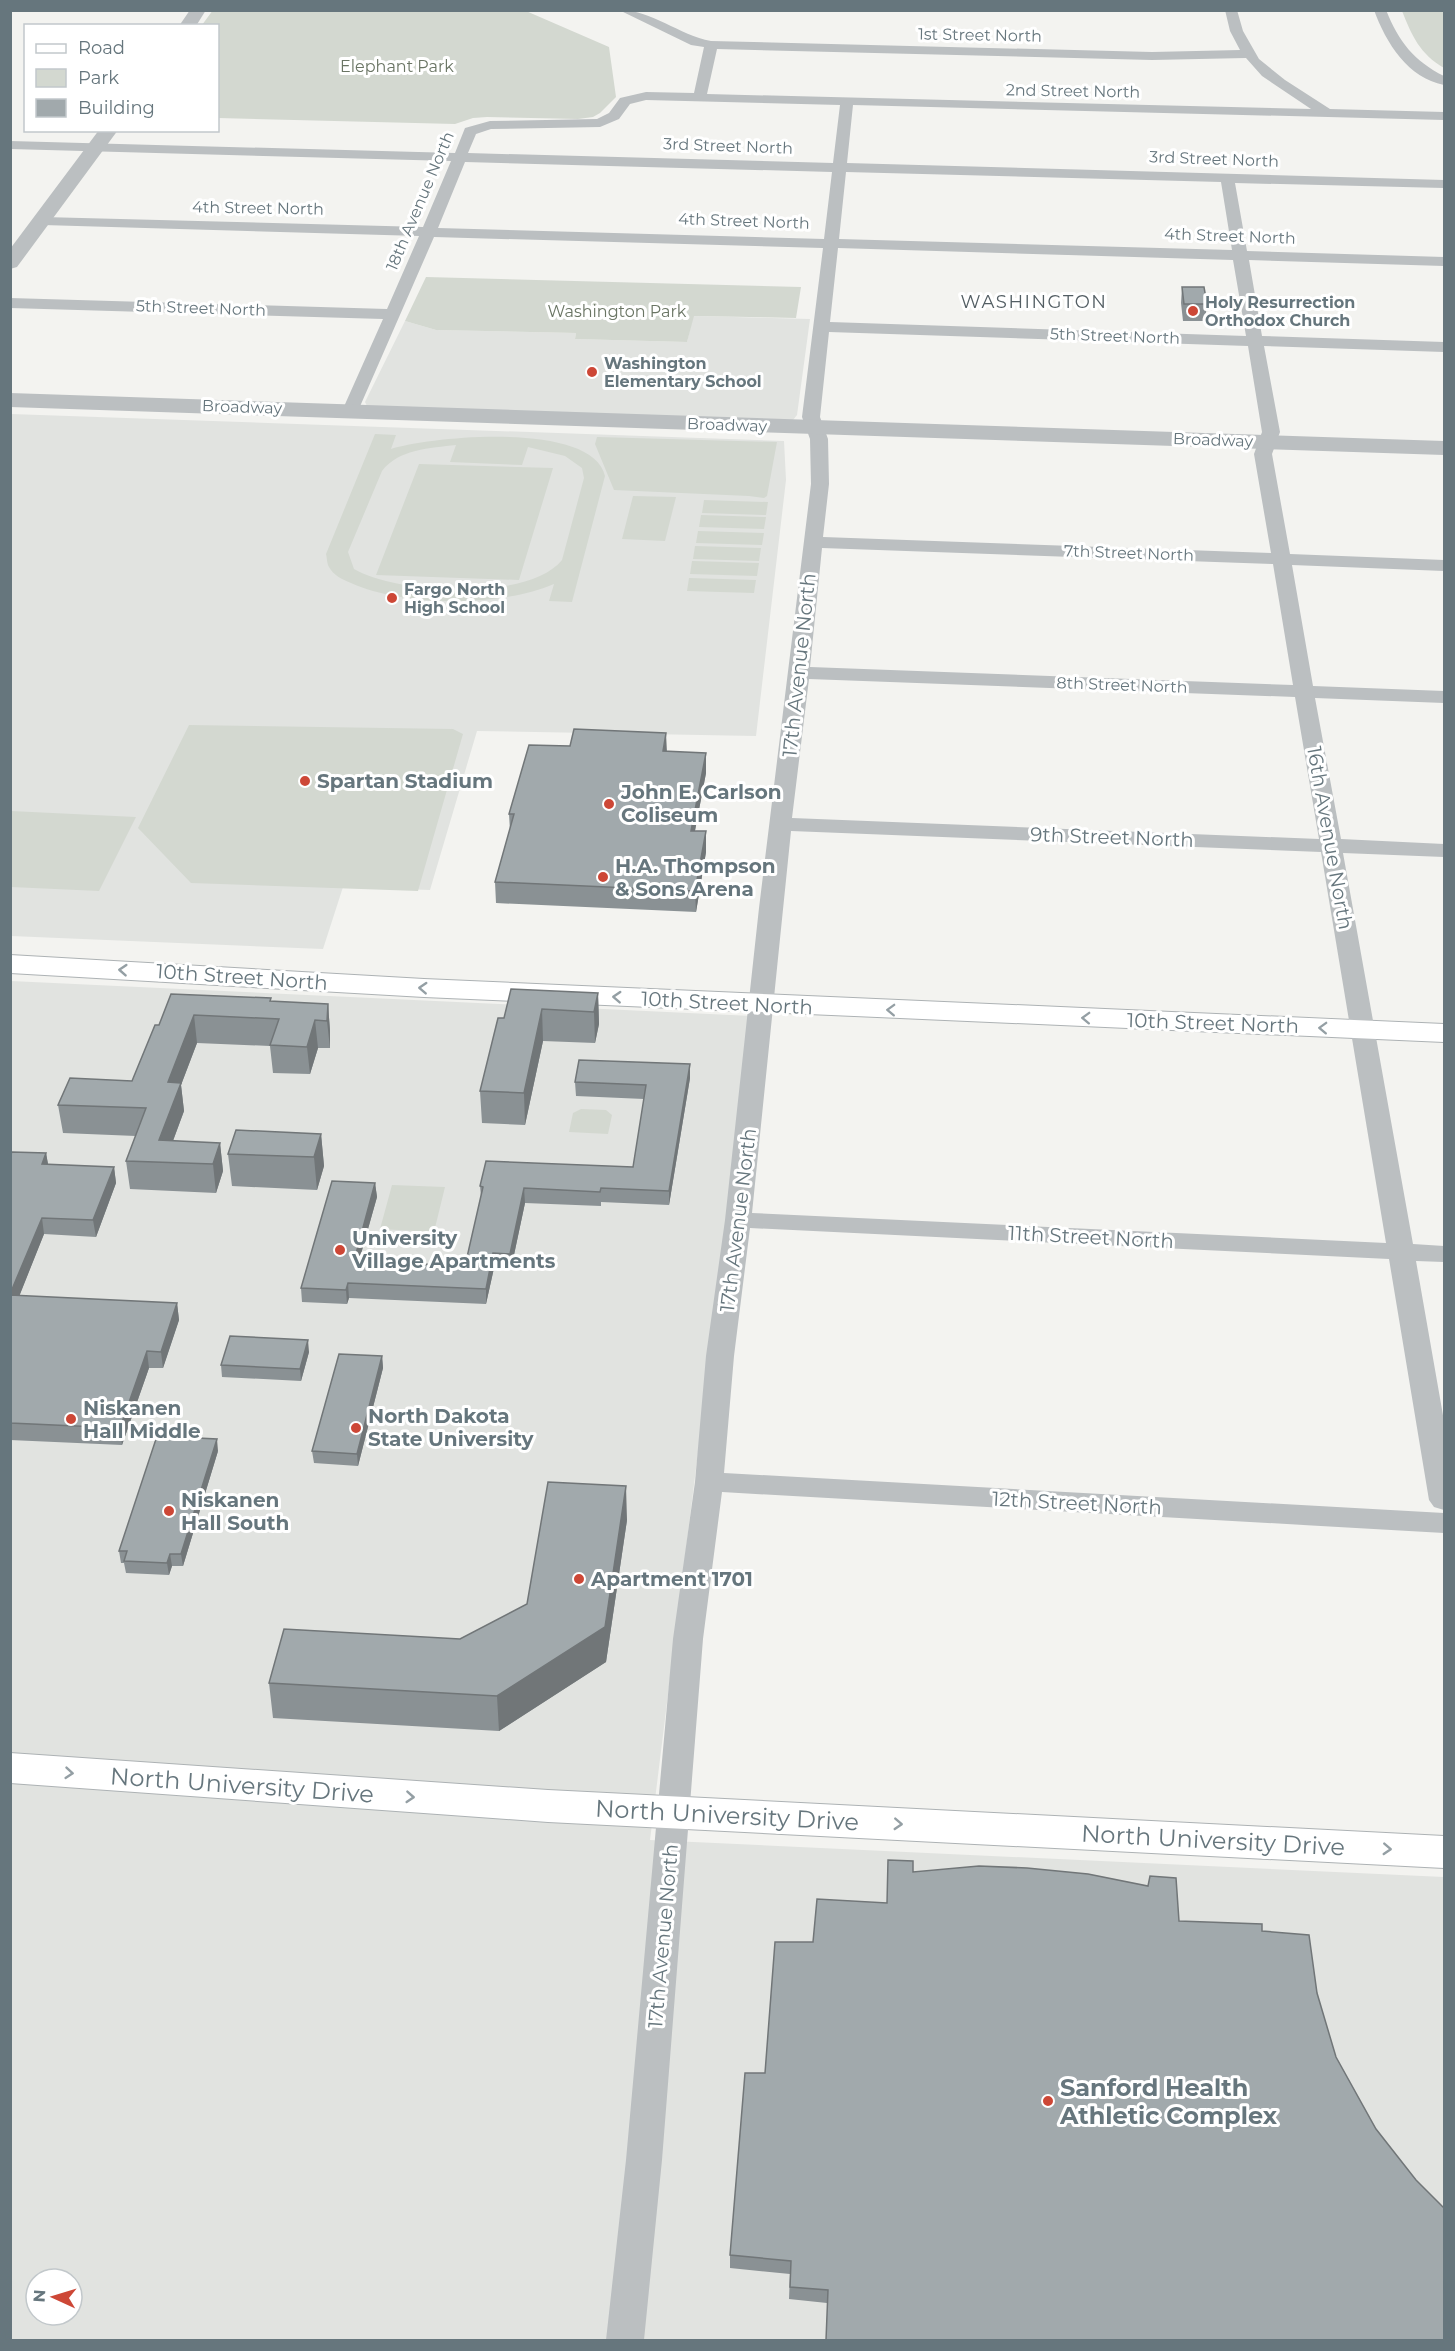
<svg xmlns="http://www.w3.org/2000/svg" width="1455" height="2351" font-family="Montserrat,sans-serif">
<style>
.built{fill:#e1e3e0;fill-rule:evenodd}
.green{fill:#d3d8d0;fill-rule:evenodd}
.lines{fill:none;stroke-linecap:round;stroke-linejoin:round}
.primary-casing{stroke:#adb2b4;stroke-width:2}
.minor{fill:#bbbfc1;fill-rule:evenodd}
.tertiary{fill:#bbbfc1;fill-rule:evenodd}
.primary{fill:#fff;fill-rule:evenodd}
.wall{fill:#8a9194}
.shaded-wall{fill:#717678}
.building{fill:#a1a9ac;stroke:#717678;stroke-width:1.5}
.oneway{stroke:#949fa4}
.poi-dot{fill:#cd4736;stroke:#fff;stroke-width:2}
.labels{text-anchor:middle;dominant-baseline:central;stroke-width:6;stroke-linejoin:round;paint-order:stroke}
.far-street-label{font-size:16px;fill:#66767d;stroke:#fff}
.far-park-label{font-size:16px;fill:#6a7564;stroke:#fff}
.far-poi-label{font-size:16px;font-weight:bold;fill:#66767d;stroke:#fff;text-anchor:start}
.far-neighbourhood-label{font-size:18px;letter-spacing:1.5px;fill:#535e63;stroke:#fff}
.street-label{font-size:20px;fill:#66767d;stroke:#fff}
.poi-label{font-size:20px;font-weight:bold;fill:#66767d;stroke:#fff;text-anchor:start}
.near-street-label{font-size:24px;fill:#66767d;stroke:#fff}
.near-poi-label{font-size:24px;font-weight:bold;fill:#66767d;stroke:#fff;text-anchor:start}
</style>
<rect width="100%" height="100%" fill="#f3f3f0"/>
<path class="built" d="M693,316l117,3 -13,96 -4,5 -426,-14 -2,-4 40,-81 31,9 140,3 -1,6 112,3z
M11,414l773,27 2,39 -30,256 -279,-5 -47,159 -87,-3 -20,62 -312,-13z
M11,981l741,35 -102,824 794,37v463h-1433zM36,2279h36v36h-36z"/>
<path class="green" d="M213,10l313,1 83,36 7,50 -16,16 -7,4 -15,2 -91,-2 -14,1 -18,6 -237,-6v-92l-16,-1z
M1402,11h42v57c-24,-14 -32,-32 -42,-57z
M426,277l375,10 -5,31 -102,-2 -7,26 -112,-3 1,-6 -140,-3 -31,-9z
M375,434l21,1 -5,14c41,-13 202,-28 214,27l-33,126 -23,-1 5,-17c-53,23 -150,23 -203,-1 -8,-3 -18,-8 -22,-16 -2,-3 -2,-9 -3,-13zM456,445l-6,17 72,3 6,-18 37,9 17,12 2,10 -22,82c-34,42 -165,34 -208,9l-6,-17 34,-81c17,-22 48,-23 74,-26z
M597,437l180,5 -10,54 -3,2 -15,-2 -135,-6 -19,-46z
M419,464l134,4 -34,112 -143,-5z
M633,496l43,1 -11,44 -43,-2z
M704,500l64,2 -2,13 -64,-2z
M701,515l65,2 -2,12 -65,-2z
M698,531l66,2 -2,12 -66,-2z
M695,546l66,2 -2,13 -66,-2z
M692,561l67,2 -2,13 -67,-2z
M689,578l67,2 -2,13 -67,-2z
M189,725l264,4 10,5 -45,157 -227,-8 -53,-55z
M11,811l125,6 -37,74 -88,-4z
M581,1109l25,1 6,5 -4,19 -39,-2 4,-19z
M392,1185l53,2 -11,45 -54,-3z"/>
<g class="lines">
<defs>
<path id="primary" d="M10,955l414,24 1020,45v18l-1020,-45 -414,-24z
M10,1753l538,37 896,46v32l-896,-46 -538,-39z"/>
</defs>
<use href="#primary" class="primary-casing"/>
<path class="minor" d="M619,10c33,0 60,25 92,31l441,11 88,-2 -10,-19 -5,-21h12l6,21 16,28 26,21 45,29 114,3v8l-591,-15 -6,58 597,17v8l-209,-5 12,68 197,6v9l-195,-6 13,76 182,6v10l-180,-6 16,86 -8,22 18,100 154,6v11l-152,-6 21,121 131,5v12l-129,-5 26,141 103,5v13l-101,-4 70,391 31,2v16l-28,-1 28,160v89l-10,-3 -5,-7 -40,-241 -639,-31 -16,128 -10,117 720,40v20l-722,-41 -19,147 -41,521 -18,180h-38l20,-180 47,-521 22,-157 11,-126 19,-136 34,-312 52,-424 -1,-45 -8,-22 21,-169 -389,-11 -76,174 -2,4h-12l-2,-4 41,-92 -373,-11v-10l377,11 32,-73 -376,-11 -7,-4 7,-4 380,10 28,-66 -441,-12v-8l445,12 10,-25 25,-7 107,-2 12,-6 11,-15 26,-6 48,1 10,-46 -13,-2zM717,49l435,11 94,-2 16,18 49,33 -604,-15zM646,100l194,5 -7,58 -365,-10 8,-19 15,-5 109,-2 19,-8 11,-15zM465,162l367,10 -8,67 -386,-11zM846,172l375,10 11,68 -393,-11zM838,248l395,12 13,76 -416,-14zM829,332l419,14 14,86 -8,22 17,99 -448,-16 6,-53 -1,-45 -8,-22zM822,548l451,16 20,121 -483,-18zM809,679l486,18 24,142 -527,-21zM791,831l530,21 65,391 -634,-30z
M1374,10h12c13,32 28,51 58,66v9c-36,-7 -58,-42 -70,-75z"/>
<path class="tertiary" d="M190,10h16l-10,16h-17z
M99,130h19l-101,137 -7,2v-20z
M10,393l1434,48v14l-1434,-48z"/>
<use href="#primary" class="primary"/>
</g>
<path class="wall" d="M1182,287l25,17 -2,17h-22l-2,-18z
M667,751l39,22 -11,58 11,21 -10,60 -200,-9 -1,-21 15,-51 -1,-17z
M598,993l1,31 -4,19 -52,-2 -18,84 -43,-2 -2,-32 24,-73z
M171,994l101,8 56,2 2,27v17h-12l-8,26 -37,-1 -3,-27 -73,-3 -16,42 3,26 -11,30 47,2 3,28 -7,22 -86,-4 -4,-28 10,-25 -73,-3 -5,-28 74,-24 27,-56z
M690,1078l-21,127 -68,-3v4l-76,-3 -14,66 -17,-1 -8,36 -137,-6 -2,6 -45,-2 -1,-14 74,-105 2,14 -18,64 106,5 16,-70 -1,-10 153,-19 11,-68 -68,-3 -1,-14z
M321,1134l3,32 -7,24 -85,-4 -4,-32z
M46,1153l2,12 66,2 2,16 -20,54 -52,-3 -25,62 158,7 2,17 -16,48h-14l-27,77 -112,-5v-284z
M309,1352l-8,29 -79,-4 -1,-12z
M382,1356l1,12 -25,98 -44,-3 -2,-12z
M218,1451l-35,115h-11l-3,9 -43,-2 -2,-10h-3l-2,-12z
M627,1520l-21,142 -107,69 -226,-13 -4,-35 191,-44 67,-35z
M913,1872l235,14 28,-8 -349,425 -38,-4 1,-25 -60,-6v-13l83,-313 74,-39z"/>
<path class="shaded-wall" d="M666,733l1,20 -4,-2z
M706,753v20l-15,78v-20z
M706,831v21l-10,60 -1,-21z
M598,993l1,31 -4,19 -1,-31z
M328,1004l2,27v17l-3,-27z
M542,1009l1,32 -18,84 -1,-32z
M194,1015l3,28 -16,42 3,26 -19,51 -6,-22 9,-58z
M315,1020l3,28 -8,26 -3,-27z
M690,1064v14l-21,127v-14z
M321,1134l3,32 -7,24 -3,-33z
M220,1143l3,28 -7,22 -3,-29z
M46,1153l3,16 -7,-5z
M114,1167l2,16 -20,54 -3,-17z
M375,1183l2,14 -22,78 -1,-14z
M524,1188l1,15 -14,66 -1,-15z
M42,1218l2,16 -31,78 -3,-18z
M493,1253l1,15 -8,36v-15z
M348,1283l1,15 -2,6 -1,-14z
M177,1303l2,17 -16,48 -2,-16z
M308,1340l1,12 -8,29 -1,-12z
M147,1351l2,17 -27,77 -2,-17z
M382,1356l1,12 -25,98 -1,-12z
M217,1439l1,12 -35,115 -2,-12z
M626,1486l1,34 -21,142 -107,69 -2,-35z
M170,1554l2,12 -3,9 -2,-12z"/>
<path class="building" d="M1182,287h22l3,17h-23z
M574,729l92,4 -3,18 43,2 -15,78h15l-11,60 -200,-9 19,-68h-5l20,-69 41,1z
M511,989l87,4 -4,19 -52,-3 -18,84 -44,-2 18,-73h6z
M171,994l100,4 -1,3 58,3 -1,17 -12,-1 -8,27 -37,-2 9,-26 -85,-4 -26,67 13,1 -22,57 61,3 -7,21 -87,-3 20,-53 -88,-3 12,-27 62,3 23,-56h4z
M579,1060l111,4 -21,127 -68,-3 -1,4 -76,-4 -14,66 -17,-1 -7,36 -138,-6 -2,7 -45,-2 31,-107 43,2 -21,78 111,5 18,-79 -3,-1 6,-25 147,6 13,-82 -71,-3z
M236,1130l85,4 -7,23 -86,-3z
M12,1152l34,1 -4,11 72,3 -21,53 -51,-2 -32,76v-138z
M10,1295l167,8 -16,49 -14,-1 -27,77 -110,-5z
M230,1336l78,4 -8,29 -79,-4z
M339,1354l43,2 -25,98 -45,-3z
M157,1436l60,3 -36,115h-11l-3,9 -43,-2 3,-10h-8z
M548,1482l78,4 -21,141 -108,69 -228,-13 15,-54 176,10 67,-35z
M888,1860l25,1v11l66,-6 48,2 61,6 60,12 2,-10 26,2 3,43 83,3v7l47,4 8,58 19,64 40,72 40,51 28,28v132h-618l2,-50 -38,-3 1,-26 -61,-6 15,-182h20l10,-131h38l4,-43 70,4z"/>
<defs><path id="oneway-chevron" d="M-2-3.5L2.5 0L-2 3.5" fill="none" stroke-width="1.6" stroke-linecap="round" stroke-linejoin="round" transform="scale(1.5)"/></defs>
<g class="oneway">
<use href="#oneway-chevron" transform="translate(123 970) rotate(-176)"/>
<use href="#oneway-chevron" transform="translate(423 988) rotate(-177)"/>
<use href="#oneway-chevron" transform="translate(617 997) rotate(-177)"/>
<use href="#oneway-chevron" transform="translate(891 1010) rotate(-178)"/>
<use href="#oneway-chevron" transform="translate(1086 1018) rotate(-178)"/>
<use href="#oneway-chevron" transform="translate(1323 1028) rotate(-178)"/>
<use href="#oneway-chevron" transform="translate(69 1773) rotate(5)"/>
<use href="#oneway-chevron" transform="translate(410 1797) rotate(4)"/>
<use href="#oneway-chevron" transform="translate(898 1824) rotate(3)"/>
<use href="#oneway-chevron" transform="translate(1387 1849) rotate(3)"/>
</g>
<g class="poi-dot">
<circle cx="1193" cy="311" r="6"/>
<circle cx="592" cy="372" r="6"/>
<circle cx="392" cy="598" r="6"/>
<circle cx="305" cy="781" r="6"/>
<circle cx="609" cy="804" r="6"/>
<circle cx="603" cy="877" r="6"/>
<circle cx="340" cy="1250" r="6"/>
<circle cx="71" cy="1419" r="6"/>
<circle cx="356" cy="1428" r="6"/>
<circle cx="169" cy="1511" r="6"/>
<circle cx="579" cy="1579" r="6"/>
<circle cx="1048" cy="2101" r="6"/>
</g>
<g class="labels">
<g class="far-street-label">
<text transform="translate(980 35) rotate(1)">1st Street North</text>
<text transform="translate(1073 91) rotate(1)">2nd Street North</text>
<text transform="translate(728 146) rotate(2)">3rd Street North</text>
<text transform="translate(1214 159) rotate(2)">3rd Street North</text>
<text transform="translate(420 201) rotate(-67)">18th Avenue North</text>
<text transform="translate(258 208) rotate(1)">4th Street North</text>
<text transform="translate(744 221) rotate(2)">4th Street North</text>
<text transform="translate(1230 236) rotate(2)">4th Street North</text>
<text transform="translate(201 308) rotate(2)">5th Street North</text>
<text transform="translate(1115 336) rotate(2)">5th Street North</text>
<text transform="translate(242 407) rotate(2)">Broadway</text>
<text transform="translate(727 425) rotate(2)">Broadway</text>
<text transform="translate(1213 440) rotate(2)">Broadway</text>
<text transform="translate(1129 553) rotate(2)">7th Street North</text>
<text transform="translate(1122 685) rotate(2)">8th Street North</text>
</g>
<g class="far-park-label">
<text x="397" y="66">Elephant Park</text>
<text x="617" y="311">Washington Park</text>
</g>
<g class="far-poi-label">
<text x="1205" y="302">Holy Resurrection<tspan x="1205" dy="18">Orthodox Church</tspan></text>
<text x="604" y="363">Washington<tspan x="604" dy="18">Elementary School</tspan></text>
<text x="404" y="589">Fargo North<tspan x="404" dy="18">High School</tspan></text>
</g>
<g class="far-neighbourhood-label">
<text x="1034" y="302">WASHINGTON</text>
</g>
<g class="street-label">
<text transform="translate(799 665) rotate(-84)">17th Avenue North</text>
<text transform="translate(1112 837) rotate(2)">9th Street North</text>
<text transform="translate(1330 838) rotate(80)">16th Avenue North</text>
<text transform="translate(242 977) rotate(4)">10th Street North</text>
<text transform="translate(727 1003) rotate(3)">10th Street North</text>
<text transform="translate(1213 1023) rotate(2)">10th Street North</text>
<text transform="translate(738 1220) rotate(-83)">17th Avenue North</text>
<text transform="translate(1091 1237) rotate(3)">11th Street North</text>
<text transform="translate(1077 1503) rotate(3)">12th Street North</text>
<text transform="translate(663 1936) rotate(-85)">17th Avenue North</text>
</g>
<g class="poi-label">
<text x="317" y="781">Spartan Stadium</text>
<text x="621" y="792">John E. Carlson<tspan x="621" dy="23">Coliseum</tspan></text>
<text x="615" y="866">H.A. Thompson<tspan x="615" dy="23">&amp; Sons Arena</tspan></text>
<text x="352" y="1238">University<tspan x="352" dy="23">Village Apartments</tspan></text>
<text x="83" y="1408">Niskanen<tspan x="83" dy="23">Hall Middle</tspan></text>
<text x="368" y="1416">North Dakota<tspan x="368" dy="23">State University</tspan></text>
<text x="181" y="1500">Niskanen<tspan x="181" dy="23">Hall South</tspan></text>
<text x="591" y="1579">Apartment 1701</text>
</g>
<g class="near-street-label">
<text transform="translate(242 1785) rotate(4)">North University Drive</text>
<text transform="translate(727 1815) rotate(3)">North University Drive</text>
<text transform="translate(1213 1840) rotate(3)">North University Drive</text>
</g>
<g class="near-poi-label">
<text x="1060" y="2087">Sanford Health<tspan x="1060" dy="28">Athletic Complex</tspan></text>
</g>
</g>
<rect width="1455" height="2351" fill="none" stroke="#66767d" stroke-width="24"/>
<rect x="24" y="24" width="195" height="108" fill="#ffffff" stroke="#c2c8cb" stroke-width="1.5"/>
<rect x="36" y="44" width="30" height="9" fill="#ffffff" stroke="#c2c8cb" stroke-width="1.5"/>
<text x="78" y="54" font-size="18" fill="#66767d">Road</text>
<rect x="36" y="69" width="30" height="18" fill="#d3d8d0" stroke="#c2c8cb" stroke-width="1.5"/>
<text x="78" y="84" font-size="18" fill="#66767d">Park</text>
<rect x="36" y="99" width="30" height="18" fill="#a1a9ac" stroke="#c2c8cb" stroke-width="1.5"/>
<text x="78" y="114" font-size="18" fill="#66767d">Building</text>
<g transform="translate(54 2297) rotate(274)"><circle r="28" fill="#ffffff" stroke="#c2c8cb" stroke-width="1.5"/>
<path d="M0-4.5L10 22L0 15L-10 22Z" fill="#cd4736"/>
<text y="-9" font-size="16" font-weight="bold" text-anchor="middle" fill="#66767d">N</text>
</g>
</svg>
